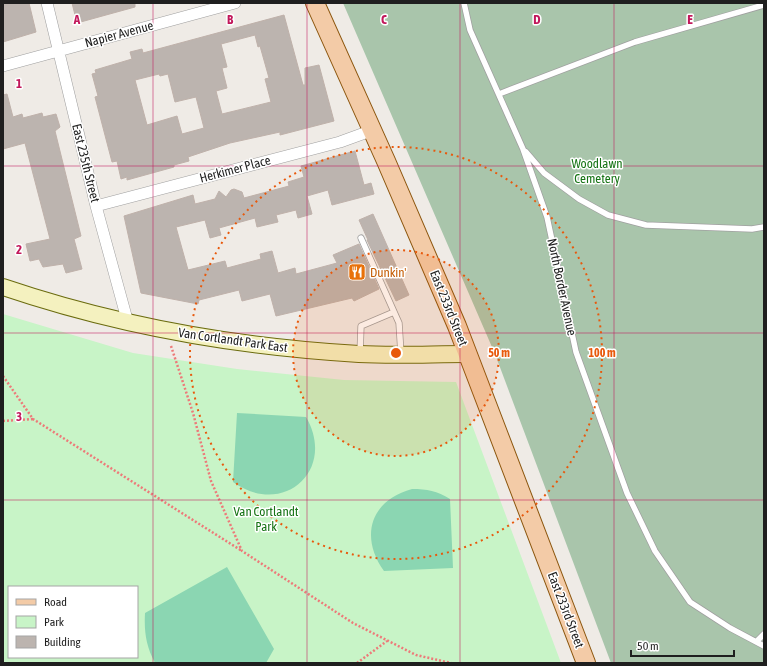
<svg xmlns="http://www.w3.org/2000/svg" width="767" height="666" font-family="'Asap Condensed',sans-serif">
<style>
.cemetery{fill:#a9c5ab}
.park{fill:#c8f4c7;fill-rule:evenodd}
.pitch{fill:#8bd6b2}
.building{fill:#bcb4af;stroke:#bfb1aa;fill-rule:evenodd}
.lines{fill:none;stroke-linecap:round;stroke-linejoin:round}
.lane-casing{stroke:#a0a0a0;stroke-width:7}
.street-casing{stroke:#a0a0a0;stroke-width:12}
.secondary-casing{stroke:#6b6c0f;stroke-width:18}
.primary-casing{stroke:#8c560e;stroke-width:20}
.path{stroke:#ed7a79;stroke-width:2.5;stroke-dasharray:2 2;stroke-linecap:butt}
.lane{stroke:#fff;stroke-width:5.5}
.street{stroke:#fff;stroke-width:11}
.secondary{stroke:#f4f1bf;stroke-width:16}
.primary{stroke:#f3cba7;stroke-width:18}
.grid{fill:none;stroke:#c2185b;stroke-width:1;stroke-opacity:0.55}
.ring{fill:none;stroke:#e8590c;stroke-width:2;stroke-dasharray:2 4}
.labels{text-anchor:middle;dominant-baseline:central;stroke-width:3;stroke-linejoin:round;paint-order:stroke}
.street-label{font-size:13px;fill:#1f1f1f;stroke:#fff}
.park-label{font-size:13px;fill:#177416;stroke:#fff}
.food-label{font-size:13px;fill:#c56008;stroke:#fff;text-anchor:start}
.grid-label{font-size:13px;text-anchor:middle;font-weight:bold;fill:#c2185b;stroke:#fff;stroke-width:3;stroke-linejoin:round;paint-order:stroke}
.centre{fill:#e8590c;stroke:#fff;stroke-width:2}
.ring-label{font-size:12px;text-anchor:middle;font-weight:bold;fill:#e8590c;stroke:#fff;stroke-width:3;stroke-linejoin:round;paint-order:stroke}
</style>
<rect width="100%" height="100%" fill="#efebe6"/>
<path class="cemetery" d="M343,3h421v660h-153l-116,-309z"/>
<path class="park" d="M3,314l130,39 104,16 107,11 112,2 105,281h-558zM9,587h128v70h-128z"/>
<path class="pitch" d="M237,413l69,4c31,53 -23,101 -73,65z
M412,489c15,0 25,2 38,10l3,69 -69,3c-25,-35 -13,-71 28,-82z
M227,567l47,82 -8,14h-111c-9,-17 -11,-31 -10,-50z"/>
<path class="building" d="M3,3h26l7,29 -33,10z
M72,3h63v4l-58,16z
M284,15l19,70h2v-17l14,-3 15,56 -54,14v-3l-50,11 -42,14 1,4 -15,4v2l-47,13v-3l-6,2 -4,-18 -5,1 -17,-65 3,-1 -6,-22 4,-1 -1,-3 37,-11 -2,-7 12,-3 1,4zM255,35l3,12 2,-1 9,32 -4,1 6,23 -49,12 -6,-23 11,-3 -5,-20 5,-1 -6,-23zM159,74l1,2 8,-2 7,28 21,-5 8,31 -22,6 -5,-18 -30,9 -12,-45z
M7,94l6,23 9,-3 1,4 19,-5 1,4 13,-3 4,13 -5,4 26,105 -7,3 8,30 -16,4 -3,-9 -20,3 -4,-8 -9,2 -4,-17 24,-5 -25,-96 -22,6v-54z
M355,151l9,34 7,-2 3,11 -42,11 -4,-15 -21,6 5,18 -14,4 -2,-8 -20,5 2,7 -21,5 -2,-9 -36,10 2,7 -11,3 -5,-18 -29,7 12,43 37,-9 2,7 34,-9 -1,-5 12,-3 6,22 17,-5 1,6 41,-11 -4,-8 26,-11 20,45 -25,12 -2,-3 -76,18 -6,-22 -28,7 -3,-11 -40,10 -1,4 -57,-11 -17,-77 69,-21 2,9 20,-5 4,-8 7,6 5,-7 3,-1 8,3 2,6 45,-12 -1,-4 16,-5 -3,-11z
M373,214l36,81 -13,6 -29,-61h1l-9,-20z"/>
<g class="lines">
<defs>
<path id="lane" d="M464,3l6,27 53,119 24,68 29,135 51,141 28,58 35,51 40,26 34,18
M499,94l136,-52 129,-37
M526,152l18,21 35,26 29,16 38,10 106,4 12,-2
M361,238l38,85 2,31
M360,354l1,-28 33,-14
M757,641l7,-7"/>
<path id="street" d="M47,3l49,203 32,117
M3,66l232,-63
M96,206l244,-64 33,-12"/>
<path id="secondary" d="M3,287c115,39 235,60 356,67 36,2 73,0 109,0"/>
<path id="primary" d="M315,3l71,158 71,165 129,337"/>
</defs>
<use href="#lane" class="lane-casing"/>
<use href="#street" class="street-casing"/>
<use href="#secondary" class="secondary-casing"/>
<use href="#primary" class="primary-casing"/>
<path class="path" d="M171,346l22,67 18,68 31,70 111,72 63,32 35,8
M3,376l30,43 209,132
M3,421l30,-2
M357,663l30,-22"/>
<use href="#lane" class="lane"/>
<use href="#street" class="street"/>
<use href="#secondary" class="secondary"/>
<use href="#primary" class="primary"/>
</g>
<path class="grid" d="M153,3v660M307,3v660M460,3v660M614,3v660M3,166h761M3,333h761M3,500h761"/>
<circle cx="396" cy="353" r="103" fill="#e8590c" fill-opacity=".12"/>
<g class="ring">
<circle cx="396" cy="353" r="103"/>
<circle cx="396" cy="353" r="206"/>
</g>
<defs>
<symbol id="restaurant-square" viewBox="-11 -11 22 22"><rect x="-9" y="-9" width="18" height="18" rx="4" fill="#e8710a" stroke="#fff"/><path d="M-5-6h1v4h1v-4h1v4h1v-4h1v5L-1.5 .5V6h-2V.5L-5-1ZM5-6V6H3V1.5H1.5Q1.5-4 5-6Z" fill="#fff"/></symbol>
</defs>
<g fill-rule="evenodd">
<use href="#restaurant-square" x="347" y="262" width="20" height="20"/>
</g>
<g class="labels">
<g class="street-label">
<text transform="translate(119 34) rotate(-15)">Napier Avenue</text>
<text transform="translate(86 163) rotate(76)">East 235th Street</text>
<text transform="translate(235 169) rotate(-15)">Herkimer Place</text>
<text transform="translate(562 287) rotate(78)">North Border Avenue</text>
<text transform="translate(449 308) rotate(68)">East 233rd Street</text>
<text transform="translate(233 340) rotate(8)">Van Cortlandt Park East</text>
<text transform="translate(566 610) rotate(69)">East 233rd Street</text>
</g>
<g class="park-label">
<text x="597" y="163">Woodlawn<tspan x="597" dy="15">Cemetery</tspan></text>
<text x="266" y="511">Van Cortlandt<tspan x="266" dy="15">Park</tspan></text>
</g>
<g class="food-label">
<text x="370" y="272">Dunkin'</text>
</g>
</g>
<g class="grid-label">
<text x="77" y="24">A</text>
<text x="230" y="24">B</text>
<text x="384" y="24">C</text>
<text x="537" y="24">D</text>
<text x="690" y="24">E</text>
<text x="19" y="88">1</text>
<text x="19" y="254">2</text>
<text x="19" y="421">3</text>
</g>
<circle cx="396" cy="353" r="6" class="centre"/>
<g class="ring-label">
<text x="499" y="357">50 m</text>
<text x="602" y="357">100 m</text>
</g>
<rect width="767" height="666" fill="none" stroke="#1f1f1f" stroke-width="8"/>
<rect x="8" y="586" width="130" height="72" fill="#ffffff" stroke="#a5a5a5"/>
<rect x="16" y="599" width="20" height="6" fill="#f3cba7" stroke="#a5a5a5"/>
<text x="44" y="606" font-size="12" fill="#1f1f1f">Road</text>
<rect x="16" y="616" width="20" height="12" fill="#c8f4c7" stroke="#a5a5a5"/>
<text x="44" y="626" font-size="12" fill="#1f1f1f">Park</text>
<rect x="16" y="636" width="20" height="12" fill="#bcb4af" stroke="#a5a5a5"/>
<text x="44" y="646" font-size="12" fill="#1f1f1f">Building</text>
<path d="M631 650v6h103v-6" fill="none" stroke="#1f1f1f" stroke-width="2"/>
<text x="637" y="650" font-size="12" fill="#1f1f1f" stroke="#ffffff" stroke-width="3" paint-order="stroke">50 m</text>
</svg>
